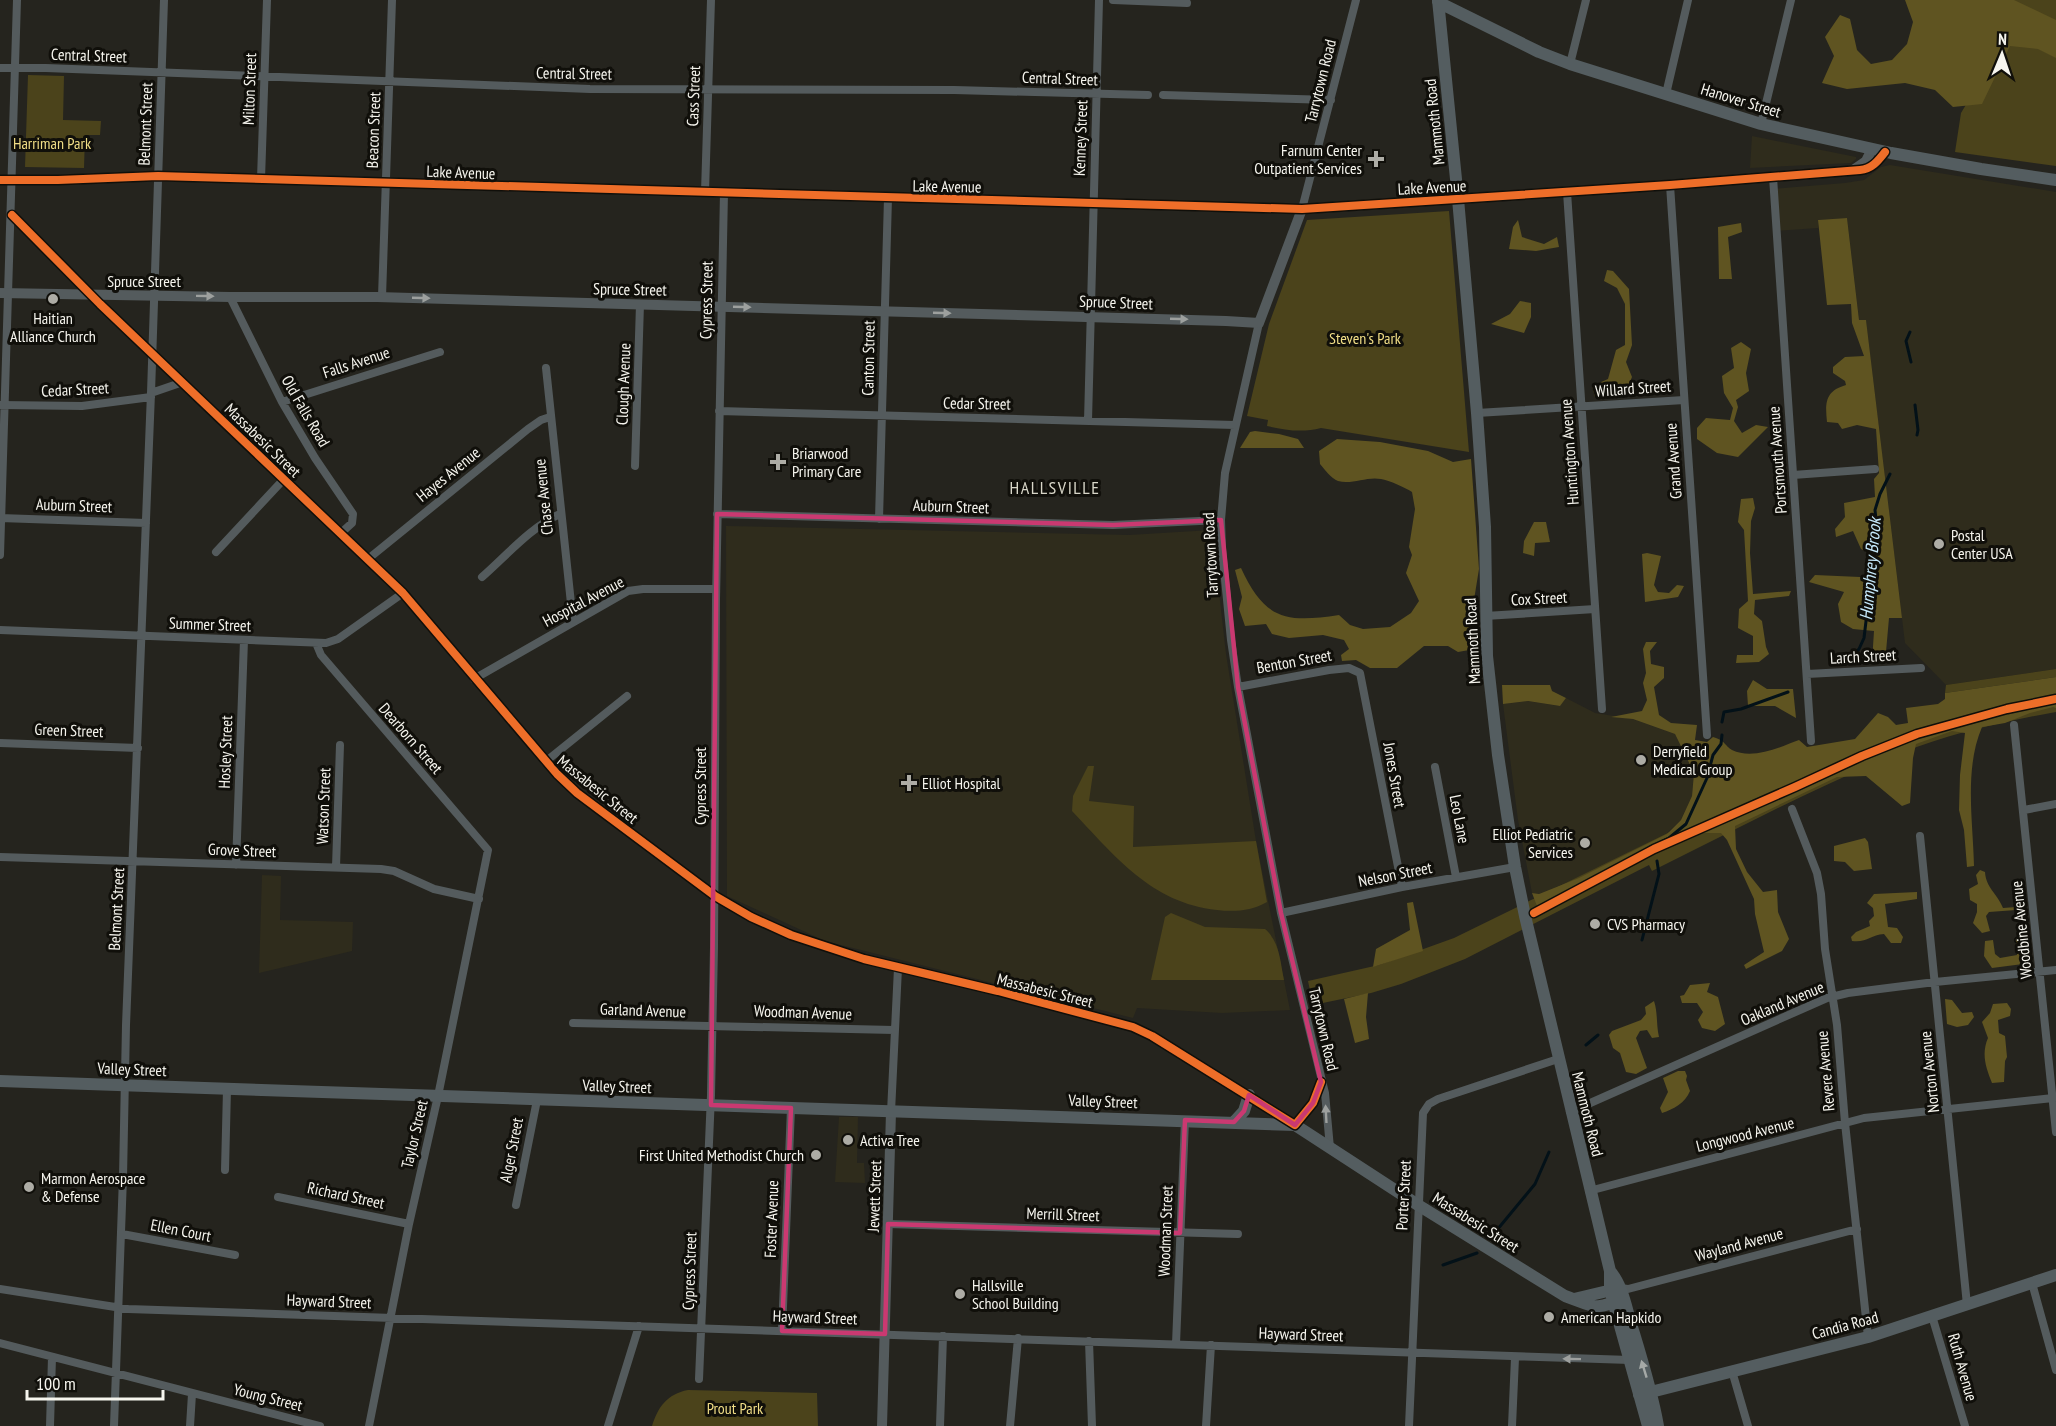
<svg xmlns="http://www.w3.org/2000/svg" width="2056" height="1426" font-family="'PT Sans Narrow',sans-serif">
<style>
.built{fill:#2f2c1c}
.green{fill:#4b431b}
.forest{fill:#5f5421}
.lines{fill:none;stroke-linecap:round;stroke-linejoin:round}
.stream{stroke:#031118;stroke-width:3}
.minor{stroke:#545b5d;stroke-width:8}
.tertiary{stroke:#545b5d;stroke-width:10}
.secondary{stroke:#545d60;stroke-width:12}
.cycleway-casing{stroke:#100f0a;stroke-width:11}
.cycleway{stroke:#ee6e29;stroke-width:8}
.oneway{fill:#9da09e}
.oneway2{fill:#a5a9a7}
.marked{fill:none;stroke:#ca3971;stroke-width:4.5;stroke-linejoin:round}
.poi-dot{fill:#adaca5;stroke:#100f0a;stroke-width:2}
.labels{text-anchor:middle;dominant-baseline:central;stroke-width:6;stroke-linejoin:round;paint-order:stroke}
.street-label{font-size:16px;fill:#f6f5ee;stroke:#100f0a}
.park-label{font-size:16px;fill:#f1de87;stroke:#100f0a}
.poi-label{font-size:16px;fill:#f6f5ee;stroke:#100f0a;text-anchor:start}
.neighbourhood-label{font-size:18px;letter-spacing:1.5px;fill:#d8d6c8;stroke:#100f0a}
.water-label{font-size:18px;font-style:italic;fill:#c7eafc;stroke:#100f0a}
</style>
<rect width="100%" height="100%" fill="#25241e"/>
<path class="built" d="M1752,136l104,21v2l-5,4 -101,5z
M1890,165l166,27v477l-110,16 -41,-42 -39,-322 -7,-1 -12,-102 -29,2v8l-44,3 -3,-42 74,-6 19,-3 17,-13z
M726,526l403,9 83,-5 14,124 30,187 34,169 -68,3 -85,-5 -4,10 -308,-77 -98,-45z
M1566,698l29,15 38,6 42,15 19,39 -2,23 -11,24 -14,13 -88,45 -40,16 -7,-1 -14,-73 -15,-116 25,-3 31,5z
M262,875l19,1 -1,44 73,2 -1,29 -93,22z
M839,1117h19l-1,46h7l1,20 -30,-1z"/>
<path class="green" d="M1960,0h96v166l-101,-14 6,-39 33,-55z
M28,75l36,1 -1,44 38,1 -1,14h-15l-1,33 -59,-1z
M1449,211l20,241 -148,-24c-19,5 -36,2 -54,-2l1,-6 -21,-4 22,-92 38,-104z
M2056,669v8l-111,16 1,-8z
M2056,682v30c-51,9 -107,22 -155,41 -85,33 -167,78 -249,118l-3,-6 -184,94 -64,25 -30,9 -58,12 -5,-24 71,-16 75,-27 342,-168z
M1088,766h6l-5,35 45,5 -1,41 123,-6 11,61c-16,9 -32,10 -50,8 -66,-7 -102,-54 -145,-99l1,-15z
M1171,913l34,14 60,2c15,13 15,32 19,51h-133l14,-63z
M688,1390l129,3 1,33h-166c6,-19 15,-32 36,-36z"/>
<path class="forest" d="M1905,0h109l42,20v38l-18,-9 -28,-3 -28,58 -29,3 -18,-17 -30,-7 -58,6 -25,-6 12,-27 -9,-19 15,-22 10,4 7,31 14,14 21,-4 15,-16 6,-22z
M1847,218l12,102h7l36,298h-13l-4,45 -13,-1 2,-31 -21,-2 -12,-7 -3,-18 6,-12 -35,-10 6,-7 45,2 14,-2 -5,-22 -8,-4 -8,-18 -17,6 -1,-8 10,-12 -1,-14 31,-6 -1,-18 5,-6 -3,-44 -19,-4 -15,4 -4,-6 -11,-1c-2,-19 -2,-31 19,-37l-1,-4 -12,-8v-6l12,-10 19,-1 -12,-33 -1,-19 -24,1 -9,-85z
M1518,220l4,17 22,7 13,-7 2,10 -23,4 -27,-2 4,-22z
M1741,223l1,9 -14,5 4,42h-13l-1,-52z
M1607,270l6,1 16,18 3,56 -6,17 6,15 -7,17 -30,3 -3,-11 16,-7 8,-29 9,-5v-41l-8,-16 -13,-7z
M1520,301l11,2v14l-7,16 -33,-9 19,-10z
M1741,342l10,7 -5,24 3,18 -13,9 2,7 -4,14 8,12 14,-8 12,2 -30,30 -21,-4 -20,-14v-11l9,-10 24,2 3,-12 -9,-15 -2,-17 12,-8 -3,-20z
M1255,431l24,3 19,5 6,9h-64l10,-16z
M1337,439l43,3 48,9 25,11 18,-3 8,110 -6,37 2,43 -17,3 -10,-6h-24l-27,22h-27l-14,-8 -14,1 -1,-6 8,-6 -5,-9 -21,-5 -34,3 -17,-4 -6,-10 -21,2 -6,-17 3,-12 -7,-27 6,-2c24,52 45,55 98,47l11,10 13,4 27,-2 21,-14 8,-12 -13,-28 6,-18 -3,-8 6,-38 -3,-17c-6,-4 -23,-12 -31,-13 -14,-3 -29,6 -43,2 -7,-3 -13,-11 -18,-17l-1,-13z
M1753,498l2,10 -4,13 -1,32 3,41 38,-3 -2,5 -34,4 -1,14 8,7 4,26 3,7 -10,8 -23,1 1,-8h16v-19l-15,-8 1,-19 9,-8 -4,-71 -6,-8 3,-23z
M1534,522h12l4,20 -15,1 -1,13 -11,-3 1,-12z
M1647,553l14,3 -7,29 4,7 11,1 8,-8 7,1 -6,11 -33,5 -3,-48z
M1646,642h11l-7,9 1,13 13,3v11l-10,9 5,28 12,8 26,2 -2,15 12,2 6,-5c13,4 11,8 19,13 21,10 48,-3 67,-10l8,7 48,-8 23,-26 10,4 8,8 12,-2 -2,-15 32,-4 7,-5v-6l111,-16v31l-3,-1 -23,6 -25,10 -23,4c-18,42 -9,94 -8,139l-7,1 -3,-37 -5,-20 1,-35 5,-42 -13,-2 -36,13 -3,14 -3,45 -8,3 -36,-30 -29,1 -102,49 1,23 11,23 16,20 14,-2 1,22 11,27 -7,12 -36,18 -2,-4 20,-13 -9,-38 -1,-15 -27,-59 -6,-7h-20l-39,11 -125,62 -5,-13 7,1 40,-16 88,-44 14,-14 11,-24 2,-23 -19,-39 -42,-15 -22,-2 31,-6 5,-11 -4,-17 3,-10 -3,-24z
M1753,680l14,9h26l3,29 -21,-12h-27l-1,-15z
M1502,685h48l2,6 14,7 -6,8 -32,-5 -25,3z
M1865,838l3,4 4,27 -18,2 -9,-9 -11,-1v-15z
M1980,870l5,2c1,16 12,21 18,36l13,-1v3l-27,2 -3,4 4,15 -8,2 -9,-10 4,-11v-8l-7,-4 -1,-11 9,-5 -2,-9z
M1917,892v7l-32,5 3,23 9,1 6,9 -2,6h-10l-7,-9c-14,1 -17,9 -32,7l-1,-4 5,-5 14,-6 -1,-5 5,-5 -1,-8 -6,-5 7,-9z
M1413,902l10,49 -50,16 3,-18 34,-19 -3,-27z
M2027,938l2,18 -6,8 -31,4 -8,-12 1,-15 8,-1 2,14 5,4 17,-3 -1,-13 1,-3z
M1710,983l-3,9 11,5 7,27 -10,7 -13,-3 -4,-8 5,-8 -6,-9h-15l-2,-7 4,-1 6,-10z
M1368,993l-2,24 3,22 -14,4 -11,-44z
M1945,999l7,1 10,13 10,-1 2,5 -6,8 -11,2 -10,-3z
M1654,1001c4,12 2,23 5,36l-7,1 -5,-8 -7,1 -4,7 11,30 -11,6 -10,-2 -6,-19 -7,-5 -4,-13 3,-4 29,-11 5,-6 -1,-7z
M2007,1003l4,6 -1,7 -12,4 1,13 6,3 2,21 -2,4 -1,21 -12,1c-6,-15 -11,-29 -4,-45l-6,-16 8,-9 3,-9z
M1678,1071h7l2,5 -1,4 4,11c-5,12 -16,18 -28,22l-2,-5 8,-16 -5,-14z"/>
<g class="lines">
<path class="stream" d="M1910,332l-4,9 5,21
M1915,405l3,25 -1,5
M1848,662l11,-13 5,-11 13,-109 -2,-19 5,-16 10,-20
M1722,722l2,-10 17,-3 47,-17
M1650,847l19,-9 17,-14 21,-46 6,-23 8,-11 1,-9
M1642,940l17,-66 -2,-13
M1586,1045l12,-10
M1492,1236l43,-52 14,-32
M1443,1265l34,-12"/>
<path class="minor" d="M1113,0l74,3
M1570,64l16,-64
M0,68h46l544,21 364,1 194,5
M1666,94l22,-94
M1163,95l168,5
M1761,124l30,-124
M1773,177l38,564
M261,179l6,-179
M1670,185l37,550
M705,192l6,-192
M1567,192l35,517
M1302,209l54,-209
M12,215l88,89 303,289 154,181 20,19 138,103 36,21 40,18 73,24 134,32 135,36 19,9 143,89 18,-22 8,-21
M230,297l52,105 33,56 38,56 -1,9 -11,10
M382,297l10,-297
M1259,323l-34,150 -4,47 1,29 9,91 7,47 43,226 44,180 5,55
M546,368l27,254
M151,393l32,-11
M282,402l158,-50
M0,405l82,1 69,-9
M719,411l516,14
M1477,413l207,-13
M1088,421l11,-421
M635,466l5,-162
M1793,475l82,-6
M717,514l396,11 108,-5
M0,518l146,5
M879,519l9,-321
M216,552l68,-73
M0,555l17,-555
M368,559l160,-130 13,-9 9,-3
M482,577c23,-20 50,-51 78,-63
M1485,616l110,-7
M0,630l326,13 12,-4 65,-46
M316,643l5,12 167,195 -50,246 -29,128 -40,202
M1807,674l114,-6
M474,679l154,-88 15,-2h73
M1238,687l91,-17 20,-2 11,5 42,214
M2014,725l42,407
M0,743l138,5
M545,762l82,-66
M1435,767l21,110
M1792,809l25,64 4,21 4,55 12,76 8,98 23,214
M2024,810l32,-6
M1920,836l47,469
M0,857l381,12 13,2 40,18 45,10
M236,865l8,-225
M336,867l4,-122
M1281,913l121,-26 113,-20
M573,1023l321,7
M891,1112l7,-144
M1570,1112l257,-114 21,-5 87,-11 121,-12
M225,1170l2,-81
M1589,1191l275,-73 189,-20
M278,1197l131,27
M516,1205l21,-105
M888,1224l350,10
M122,1234l113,21
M2032,1283l24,87
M1620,1288l8,1 229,-60
M0,1289l128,20 1502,51
M1932,1316l33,110
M782,1331l9,-223
M1089,1341l3,85
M0,1343l320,83
M1176,1344l9,-224
M1732,1371l16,55
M699,1379l12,-284 3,-148 2,-347 8,-408
M50,1426l2,-69
M114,1426l9,-249 3,-152 25,-632 13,-393
M190,1426l2,-32
M608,1426l31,-100
M940,1426l3,-90
M1010,1426l8,-88
M1206,1426l5,-81
M1409,1426l14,-313 6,-9 9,-5 120,-40
M1512,1426l3,-68"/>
<path class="tertiary" d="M1853,170l13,-9 6,-12
M0,180h58l100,-4 1144,33 368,-24 190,-15c12,-1 18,-9 25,-18
M0,293l230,4h147l849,24 33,2 43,-114
M882,1426l9,-314"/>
<path class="secondary" d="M1438,0l20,199 19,214 8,114 2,129 11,99 17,112 10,49 85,355v19l38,136
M1438,2l101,50 31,12 191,60 130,29 90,16 75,11
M0,1081l1295,44 123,80 147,91c26,9 31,17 58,1
M1234,1122l10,-11 5,-16
M1610,1271c13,15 16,37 22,56 10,33 20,65 26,99
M1574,1299l42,-10
M1639,1395l229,-58 188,-62"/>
<defs>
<path id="cycleway" d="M0,180h58l100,-4 1144,33 368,-24 190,-15c12,-1 18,-9 25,-18
M12,215l88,89 303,289 154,181 20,19 138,103 36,21 40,18 73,24 134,32 135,36 19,9 143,89 18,-22 8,-21
M1534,913l120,-64 141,-62 67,-31 55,-22 90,-25 49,-10"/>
</defs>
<use href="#cycleway" class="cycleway-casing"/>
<use href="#cycleway" class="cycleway"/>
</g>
<defs><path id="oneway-solid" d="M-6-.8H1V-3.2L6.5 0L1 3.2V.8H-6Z" transform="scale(1.5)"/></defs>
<g class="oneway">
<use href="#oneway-solid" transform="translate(205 296) rotate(1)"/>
<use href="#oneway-solid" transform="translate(421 298) rotate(2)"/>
<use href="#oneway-solid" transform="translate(742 307) rotate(2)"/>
<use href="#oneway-solid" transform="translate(942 313) rotate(2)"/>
<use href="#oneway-solid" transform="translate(1179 319) rotate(2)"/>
<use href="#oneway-solid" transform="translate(1326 1114) rotate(-93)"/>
<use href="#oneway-solid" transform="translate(1572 1359) rotate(-179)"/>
</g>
<use class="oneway2" href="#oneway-solid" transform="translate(1644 1369) rotate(-107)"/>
<path class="marked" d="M717,514l396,11 108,-5 17,167 43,226 40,169 -8,21 -18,22 -46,-30 -5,16 -10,11 -49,-2 -5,113 -292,-9 -3,110 -103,-3 9,-223 -80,-3z"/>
<g class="poi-dot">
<path d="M1373 150h6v6h6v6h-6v6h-6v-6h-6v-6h6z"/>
<circle cx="53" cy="299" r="6"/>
<path d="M775 453h6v6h6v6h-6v6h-6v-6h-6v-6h6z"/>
<circle cx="1939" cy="544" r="6"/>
<circle cx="1641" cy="760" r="6"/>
<path d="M906 774h6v6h6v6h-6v6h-6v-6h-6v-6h6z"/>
<circle cx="1585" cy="843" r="6"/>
<circle cx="1595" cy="924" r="6"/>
<circle cx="848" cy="1140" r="6"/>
<circle cx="816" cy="1155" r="6"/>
<circle cx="29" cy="1187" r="6"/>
<circle cx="960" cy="1294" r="6"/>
<circle cx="1549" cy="1317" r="6"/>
</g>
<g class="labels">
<g class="street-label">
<text transform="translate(89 55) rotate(2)">Central Street</text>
<text transform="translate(574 73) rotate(1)">Central Street</text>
<text transform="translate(1060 78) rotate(2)">Central Street</text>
<text transform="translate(1320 81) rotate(-76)">Tarrytown Road</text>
<text transform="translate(249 89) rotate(-88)">Milton Street</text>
<text transform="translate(693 96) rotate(-88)">Cass Street</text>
<text transform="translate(1741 100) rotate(17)">Hanover Street</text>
<text transform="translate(1434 122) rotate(-96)">Mammoth Road</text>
<text transform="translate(145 124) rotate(-88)">Belmont Street</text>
<text transform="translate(373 130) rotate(-88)">Beacon Street</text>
<text transform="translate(1080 138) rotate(-88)">Kenney Street</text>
<text transform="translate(461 172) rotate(2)">Lake Avenue</text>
<text transform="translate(947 186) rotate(1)">Lake Avenue</text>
<text transform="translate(1432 187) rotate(-3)">Lake Avenue</text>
<text x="144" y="281">Spruce Street</text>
<text transform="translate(630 289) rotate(1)">Spruce Street</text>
<text transform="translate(706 300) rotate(-89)">Cypress Street</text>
<text transform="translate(1116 302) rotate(2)">Spruce Street</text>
<text transform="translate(868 358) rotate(-89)">Canton Street</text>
<text transform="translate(356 362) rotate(-18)">Falls Avenue</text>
<text transform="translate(623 384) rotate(-88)">Clough Avenue</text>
<text transform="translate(1633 388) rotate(-4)">Willard Street</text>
<text transform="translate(75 389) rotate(-3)">Cedar Street</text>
<text transform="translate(977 403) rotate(1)">Cedar Street</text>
<text transform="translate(306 411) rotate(60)">Old Falls Road</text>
<text transform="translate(263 440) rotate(44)">Massabesic Street</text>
<text transform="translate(1569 452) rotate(-94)">Huntington Avenue</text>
<text transform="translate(1777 460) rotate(-94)">Portsmouth Avenue</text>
<text transform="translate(1673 461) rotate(-94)">Grand Avenue</text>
<text transform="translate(448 474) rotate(-39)">Hayes Avenue</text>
<text transform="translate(543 497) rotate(-96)">Chase Avenue</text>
<text transform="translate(74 505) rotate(2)">Auburn Street</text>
<text transform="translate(951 506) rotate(2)">Auburn Street</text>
<text transform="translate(1210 555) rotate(-93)">Tarrytown Road</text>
<text transform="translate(1539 598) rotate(-3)">Cox Street</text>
<text transform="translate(583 601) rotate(-28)">Hospital Avenue</text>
<text transform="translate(210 624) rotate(2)">Summer Street</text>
<text transform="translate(1472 641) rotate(-93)">Mammoth Road</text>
<text transform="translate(1863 656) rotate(-3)">Larch Street</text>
<text transform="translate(1294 661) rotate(-10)">Benton Street</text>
<text transform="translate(69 730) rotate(2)">Green Street</text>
<text transform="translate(411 738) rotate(49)">Dearborn Street</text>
<text transform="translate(225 752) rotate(-88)">Hosley Street</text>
<text transform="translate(1395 775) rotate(80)">Jones Street</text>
<text transform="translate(700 786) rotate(-90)">Cypress Street</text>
<text transform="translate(598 789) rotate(39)">Massabesic Street</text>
<text transform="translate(323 806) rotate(-88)">Watson Street</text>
<text transform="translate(1460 819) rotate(79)">Leo Lane</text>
<text transform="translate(242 850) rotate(2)">Grove Street</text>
<text transform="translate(1395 874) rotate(-11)">Nelson Street</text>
<text transform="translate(116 909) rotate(-87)">Belmont Street</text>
<text transform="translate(2021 930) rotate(-96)">Woodbine Avenue</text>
<text transform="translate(1045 990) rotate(14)">Massabesic Street</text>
<text transform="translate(1782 1003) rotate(-23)">Oakland Avenue</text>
<text transform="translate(643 1010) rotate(2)">Garland Avenue</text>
<text transform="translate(803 1012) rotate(2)">Woodman Avenue</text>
<text transform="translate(1324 1029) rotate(77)">Tarrytown Road</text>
<text transform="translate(132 1069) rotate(2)">Valley Street</text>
<text transform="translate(1825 1071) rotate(-95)">Revere Avenue</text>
<text transform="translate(1929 1072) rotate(-96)">Norton Avenue</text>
<text transform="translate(617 1086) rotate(2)">Valley Street</text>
<text transform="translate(1103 1101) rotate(2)">Valley Street</text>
<text transform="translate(1588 1114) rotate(76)">Mammoth Road</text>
<text transform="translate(414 1134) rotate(-77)">Taylor Street</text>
<text transform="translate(1745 1134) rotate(-14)">Longwood Avenue</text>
<text transform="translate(511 1150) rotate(-79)">Alger Street</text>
<text transform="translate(346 1195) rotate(12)">Richard Street</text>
<text transform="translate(1403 1195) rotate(-87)">Porter Street</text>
<text transform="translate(874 1196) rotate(-88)">Jewett Street</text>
<text transform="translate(1063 1214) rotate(2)">Merrill Street</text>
<text transform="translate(771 1219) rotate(-88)">Foster Avenue</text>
<text transform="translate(1476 1222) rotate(32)">Massabesic Street</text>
<text transform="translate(181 1230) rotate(11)">Ellen Court</text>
<text transform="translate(1165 1231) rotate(-88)">Woodman Street</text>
<text transform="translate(1739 1244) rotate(-15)">Wayland Avenue</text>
<text transform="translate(689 1271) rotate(-88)">Cypress Street</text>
<text transform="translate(329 1301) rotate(2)">Hayward Street</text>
<text transform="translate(815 1317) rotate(2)">Hayward Street</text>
<text transform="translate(1845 1325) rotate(-15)">Candia Road</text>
<text transform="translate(1301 1334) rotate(2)">Hayward Street</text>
<text transform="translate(1963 1367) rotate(74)">Ruth Avenue</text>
<text transform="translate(268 1397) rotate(14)">Young Street</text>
</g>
<g class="park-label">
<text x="52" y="143">Harriman Park</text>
<text x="1365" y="338">Steven's Park</text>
<text x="735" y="1408">Prout Park</text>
</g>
<g class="poi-label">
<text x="1362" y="150" text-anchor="end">Farnum Center<tspan x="1362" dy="18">Outpatient Services</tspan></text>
<text x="53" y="318" text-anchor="middle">Haitian<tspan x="53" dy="18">Alliance Church</tspan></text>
<text x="792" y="453">Briarwood<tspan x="792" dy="18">Primary Care</tspan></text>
<text x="1951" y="535">Postal<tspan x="1951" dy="18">Center USA</tspan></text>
<text x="1653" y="751">Derryfield<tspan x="1653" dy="18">Medical Group</tspan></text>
<text x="922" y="783">Elliot Hospital</text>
<text x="1573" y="834" text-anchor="end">Elliot Pediatric<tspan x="1573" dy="18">Services</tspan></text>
<text x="1607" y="924">CVS Pharmacy</text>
<text x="860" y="1140">Activa Tree</text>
<text x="804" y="1155" text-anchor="end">First United Methodist Church</text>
<text x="41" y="1178">Marmon Aerospace<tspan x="41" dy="18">&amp; Defense</tspan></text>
<text x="972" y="1285">Hallsville<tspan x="972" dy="18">School Building</tspan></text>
<text x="1561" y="1317">American Hapkido</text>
</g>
<g class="neighbourhood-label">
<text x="1055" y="487">HALLSVILLE</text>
</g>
<g class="water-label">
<text transform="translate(1870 569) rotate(-85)">Humphrey Brook</text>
</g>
</g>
<g transform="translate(2002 54) rotate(2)" stroke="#100f0a" stroke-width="4.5" paint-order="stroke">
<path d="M0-4.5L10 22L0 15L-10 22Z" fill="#f6f5ee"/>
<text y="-9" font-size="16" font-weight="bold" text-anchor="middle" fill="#f6f5ee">N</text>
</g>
<path d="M27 1390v9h136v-9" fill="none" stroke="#f6f5ee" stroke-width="3"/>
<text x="36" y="1390" font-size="18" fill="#f6f5ee" stroke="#100f0a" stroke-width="4.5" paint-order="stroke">100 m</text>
</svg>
